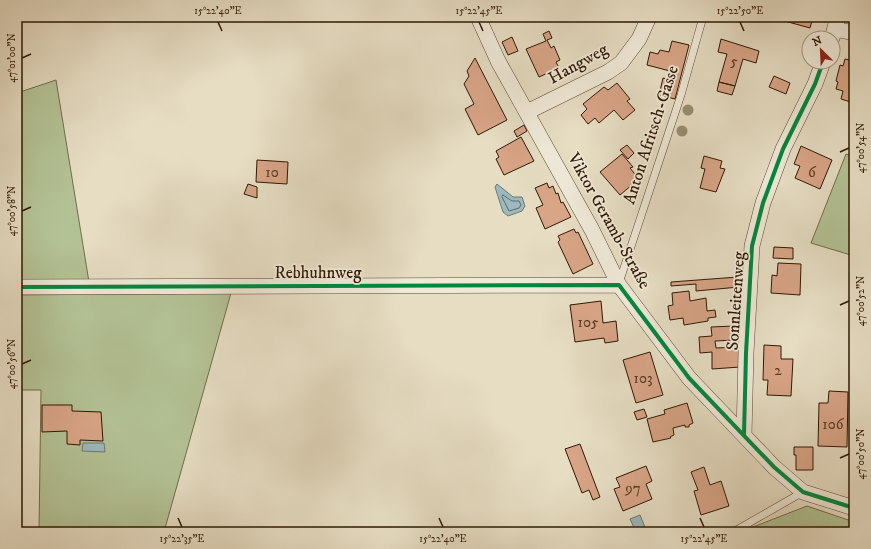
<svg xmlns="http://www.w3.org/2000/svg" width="871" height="549" font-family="'IM FELL DW Pica',serif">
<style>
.green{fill:#b3c295;stroke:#716d4a}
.water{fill:#9bb9be;stroke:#707972}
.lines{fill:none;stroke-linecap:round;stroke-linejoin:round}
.shore{stroke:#65685f;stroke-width:1}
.building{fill:#d8a587;stroke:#2f1800}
.service-casing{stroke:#5d4931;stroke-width:8}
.minor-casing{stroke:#5d4931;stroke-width:16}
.service{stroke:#efe9d8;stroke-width:7}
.minor{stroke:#efe9d8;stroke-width:15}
.cycleway-casing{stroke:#efe9d8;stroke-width:6}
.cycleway{stroke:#00873e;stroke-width:4}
.tree{fill:#978d70}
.ticks{fill:none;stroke:#2f1800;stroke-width:1.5}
.labels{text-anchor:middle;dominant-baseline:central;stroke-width:3.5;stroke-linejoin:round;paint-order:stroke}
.number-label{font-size:15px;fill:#593b22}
.street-label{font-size:17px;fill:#2f1800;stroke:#efe9d8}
.neatline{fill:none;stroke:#2f1800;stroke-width:1.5}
.ticks-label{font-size:10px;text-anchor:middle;fill:#2f1800}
</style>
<rect width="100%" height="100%" fill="#e6ddc3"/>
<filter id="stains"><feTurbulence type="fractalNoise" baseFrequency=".005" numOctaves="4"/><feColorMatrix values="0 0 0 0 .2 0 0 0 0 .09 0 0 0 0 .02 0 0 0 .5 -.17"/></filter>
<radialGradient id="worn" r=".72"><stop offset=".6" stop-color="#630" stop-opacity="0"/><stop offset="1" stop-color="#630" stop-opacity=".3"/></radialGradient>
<path class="green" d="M56,80l33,202h-71l-1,-189z
M846,154l8,3v182v-83l-43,-13z
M231,293l-67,239h-125l2,-142h-24v-95z
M807,506l47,16v10h-114z"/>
<path class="water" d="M497,184l16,13h9l3,9 -3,5 -14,5 -5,-4 -8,-25z
M83,443h21l1,9 -23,-1z
M640,515l7,17h-11l-6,-13z"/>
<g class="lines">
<path class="shore" d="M503,195l9,6h7l2,4 -2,3 -10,3 -7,-14z"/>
</g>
<path class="building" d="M782,17h31l-3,11 -29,-8z
M549,31l3,7 -5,2 4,8 3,-2 6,14 -4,2 3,6 -20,9 -13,-28 20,-8 -3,-7z
M512,37l6,14 -10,4 -6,-13z
M721,39l38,12 -3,12 -13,-4 -8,27 -16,-4 8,-28 -9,-2z
M672,41l17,4 -14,54 -16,-4 4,-17 4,1 3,-8 -23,-6 3,-13 8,2 2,-4 9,2z
M475,58l32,62 -29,15 -13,-26 9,-5 -10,-20 5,-8 -2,-5z
M845,59l9,2v42l-13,-4 2,-8 -7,-2 2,-7 -2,-1 4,-16 3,1z
M774,76l16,7 -4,11 -17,-7z
M719,82l16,4 -3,9 -15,-4z
M617,83l13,16 -3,2 8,9 -12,10 -9,-10 -15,13 -4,-5 -7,6 -7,-9 6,-6 -4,-5 21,-17 4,3z
M524,125l3,6 -10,6 -3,-6z
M521,137l13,24 -30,14 -8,-16 3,-2 -3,-6z
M627,145l7,8 -6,6 -8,-9z
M801,146l31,14 -12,29 -25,-11 5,-12 -6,-2z
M622,154l11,13 -3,1 9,11 -19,16 -20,-23z
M704,156l18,5 -2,7 5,1 -9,23 -16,-4 5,-19 -4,-1z
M257,160l31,2 -1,22 -31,-2z
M547,183l2,5 4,-2 3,8 2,-1 3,10 2,-1 8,15 -26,12 -9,-21 7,-3 -8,-17z
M248,184l9,3v11l-13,-4z
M574,229l2,4 2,-1 15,32 -20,10 -15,-32 2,-2 -2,-4z
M774,247l19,1v11l-20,-1z
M778,263l23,1 -1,31 -29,-2 1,-18 5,1z
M738,277l1,10 -43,4v-7l-25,2v-4z
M689,291l1,10 16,-3 1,13 8,-1 1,7 -8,1v3l-24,4 -1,-7 -13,2 -2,-14 5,-1 -1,-12z
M601,301l2,22 13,-2 2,20 -13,2 -1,-5 -29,4 -5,-37z
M734,326l1,14 -20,1 1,7 23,-1 1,20 -28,2v-17l-12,1 -1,-16 13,-1 -1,-9z
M764,345l17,1v13h12l-2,37 -24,-1 1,-15h-5z
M650,352l13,43 -27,8 -13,-43z
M829,391l19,1 -1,55 -29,-1 1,-43h9z
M687,403l6,20 -4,2v2h-4v-2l-12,3 1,7 -4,2 1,1 -18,4 -6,-23 18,-5 -1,-4z
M42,405h30v6l29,1 2,29 -23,-1v5l-13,-1v-13l-25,1z
M644,409l3,8 -10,3 -3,-8z
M580,444l20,53 -7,3 -4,-10 -7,3 -17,-44z
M794,447h19v23h-17v-15h-2z
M646,466l6,15 -6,3 6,15 -29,12 -9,-22 6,-2 -4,-9z
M704,467l6,18 11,-4 8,25 -28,9 -7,-24 4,-1 -7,-18z"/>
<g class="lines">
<defs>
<path id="service" d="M619,283l62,-188 22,-78
M733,532l70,-40"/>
<path id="minor" d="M478,17l20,44 94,169 27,55 70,93 85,89 29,25 51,16
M835,29l19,4
M832,38l6,-21
M527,112l81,-40 13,-9 18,-24 10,-22
M17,287l602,-2
M744,435l2,-82 6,-107 11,-43 20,-54 32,-65 8,-22"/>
</defs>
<use href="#service" class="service-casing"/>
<use href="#minor" class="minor-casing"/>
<use href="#service" class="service"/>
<use href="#minor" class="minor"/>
<defs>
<path id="cycleway" d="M17,287l602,-2 70,93 85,89 29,25 51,16
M744,435l2,-82 6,-107 11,-43 20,-54 32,-65 8,-22"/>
</defs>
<use href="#cycleway" class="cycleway-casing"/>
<use href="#cycleway" class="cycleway"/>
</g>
<g class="tree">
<circle cx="688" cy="110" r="5.5"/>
<circle cx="682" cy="131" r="5.5"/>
</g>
<path class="ticks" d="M218,22l4,9M479,22l4,9M740,22l4,9M22,58l9,-4M840,152l9,-4M22,211l9,-4M840,305l9,-4M22,364l9,-4M840,458l9,-4M178,518l4,9M439,518l4,9M700,518l4,9"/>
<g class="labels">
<g class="number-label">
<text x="734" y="61">5</text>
<text x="272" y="172">10</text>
<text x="812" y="172">6</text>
<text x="588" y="322">105</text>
<text x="778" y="370">2</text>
<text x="643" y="378">103</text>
<text x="833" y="424">106</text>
<text x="633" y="488">97</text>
</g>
<g class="street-label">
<text transform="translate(578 64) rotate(-29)">Hangweg</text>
<text transform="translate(651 135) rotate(-72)">Anton Afritsch-Gasse</text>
<text transform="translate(609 221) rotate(61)">Viktor Geramb-Straße</text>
<text x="318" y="273">Rebhuhnweg</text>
<text transform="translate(736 301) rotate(-86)">Sonnleitenweg</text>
</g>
</g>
<rect width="871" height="549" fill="none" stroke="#e6ddc3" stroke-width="44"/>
<g transform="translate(821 50) rotate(336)"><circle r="19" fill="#efe9d8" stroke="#a29582"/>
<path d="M0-3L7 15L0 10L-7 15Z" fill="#8f2418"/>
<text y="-6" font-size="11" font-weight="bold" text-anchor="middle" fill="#2f1800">N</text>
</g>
<rect x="22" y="22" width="827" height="505" class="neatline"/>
<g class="ticks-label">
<text x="218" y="14">15°22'40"E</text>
<text x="479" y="14">15°22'45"E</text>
<text x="740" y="14">15°22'50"E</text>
<text transform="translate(11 58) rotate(-90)" y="4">47°01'00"N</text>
<text transform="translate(860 148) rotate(-90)" y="4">47°00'54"N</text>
<text transform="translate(11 211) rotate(-90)" y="4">47°00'58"N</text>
<text transform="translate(860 301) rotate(-90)" y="4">47°00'52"N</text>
<text transform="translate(11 364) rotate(-90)" y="4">47°00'56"N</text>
<text transform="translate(860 454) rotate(-90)" y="4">47°00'50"N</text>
<text x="182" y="542">15°22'35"E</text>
<text x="443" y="542">15°22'40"E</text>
<text x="704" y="542">15°22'45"E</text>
</g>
<rect width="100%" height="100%" filter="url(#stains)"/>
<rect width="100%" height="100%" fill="url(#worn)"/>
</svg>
